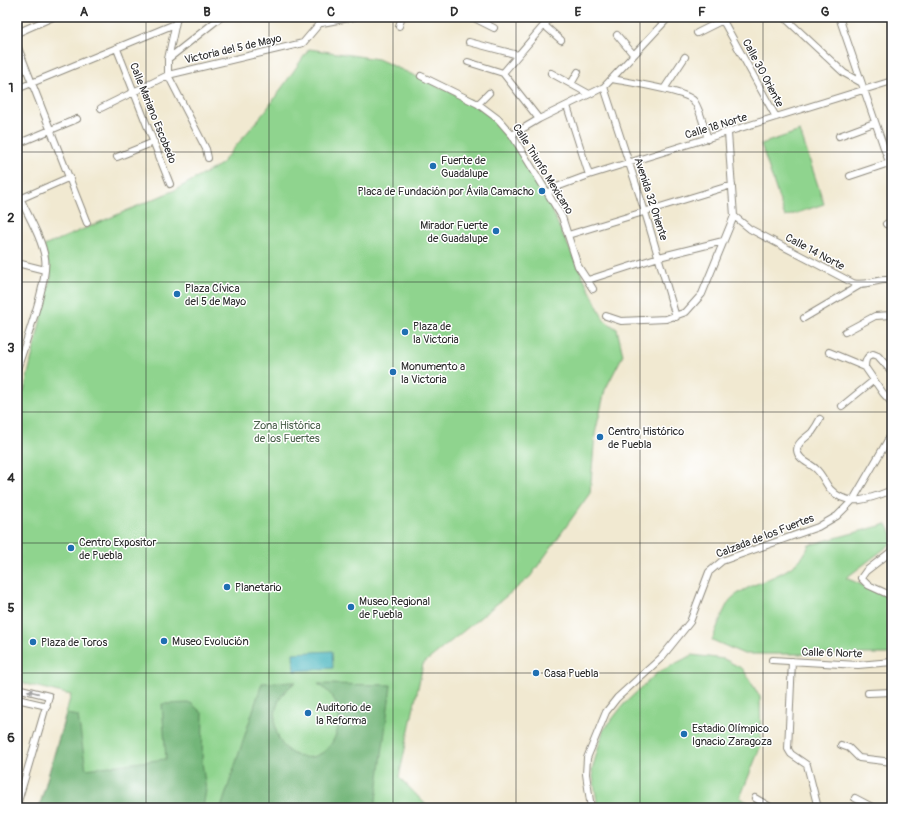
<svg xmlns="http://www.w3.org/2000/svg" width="909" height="825" font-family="Pangolin,sans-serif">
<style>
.green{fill:#8fd48e;stroke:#5d805c}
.forest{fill:#73b679;stroke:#4f7052}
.water{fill:#44b4bd;stroke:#387074}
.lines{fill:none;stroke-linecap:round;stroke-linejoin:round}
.minor-casing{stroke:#8e8a7e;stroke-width:8}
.minor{stroke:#fff;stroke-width:6}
.oneway{fill:#a0a0a0}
.grid{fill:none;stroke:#2b2b2b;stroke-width:1;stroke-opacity:0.55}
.poi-dot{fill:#1f6fb2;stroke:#fff;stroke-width:1.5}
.labels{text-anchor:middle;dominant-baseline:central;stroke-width:3;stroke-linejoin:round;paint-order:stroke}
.street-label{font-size:11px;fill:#2b2b2b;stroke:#fff}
.poi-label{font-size:11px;fill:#2b2b2b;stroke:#fff;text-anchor:start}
.park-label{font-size:11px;fill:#495e49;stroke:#fff}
.neatline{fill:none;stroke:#2b2b2b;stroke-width:1.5}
.grid-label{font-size:13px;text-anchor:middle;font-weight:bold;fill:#2b2b2b}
</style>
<rect width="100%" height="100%" fill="#fff"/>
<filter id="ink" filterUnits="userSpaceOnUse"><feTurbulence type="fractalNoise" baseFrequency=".025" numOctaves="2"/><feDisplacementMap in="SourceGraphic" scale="8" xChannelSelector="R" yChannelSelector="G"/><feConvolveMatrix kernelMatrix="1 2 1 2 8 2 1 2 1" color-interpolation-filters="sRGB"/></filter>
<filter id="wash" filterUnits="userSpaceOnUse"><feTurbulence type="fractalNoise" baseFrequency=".012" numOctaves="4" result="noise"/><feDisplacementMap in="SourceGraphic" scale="16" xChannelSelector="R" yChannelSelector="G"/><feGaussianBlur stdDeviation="0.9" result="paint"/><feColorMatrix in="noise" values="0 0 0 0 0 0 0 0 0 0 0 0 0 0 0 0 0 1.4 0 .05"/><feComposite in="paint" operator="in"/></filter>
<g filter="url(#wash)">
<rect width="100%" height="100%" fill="#f1e9d1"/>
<path class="green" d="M309,49l69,10 97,44 25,22 42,61 18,43 44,91 13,9 6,26 -18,35 -10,44 -5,59 -60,84 -107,87 -24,113 30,31h-390l32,-113 -54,-13v-279l2,-9 5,-3 27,-115 -7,-30 131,-56 45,-25 47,-56z
M800,131l24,73 -39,13 -24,-73z
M887,524l5,10v9l-46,35 46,20v56h-148l-32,-14c4,-9 13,-36 20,-42 24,-20 65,-21 77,-53z
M692,655l32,4 19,10 17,28 1,48 -21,53 18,10h-160l-6,-38 11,-39 21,-27 33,-31z"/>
<path class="forest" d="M296,682c-13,9 -20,19 -21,35 -2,49 58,57 64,4 2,-16 -8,-29 -21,-37l73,1 -16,123h-154l41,-125z
M191,703l12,11 -1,48 4,28 -3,18h-164l27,-94 12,2 8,53 80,-10 -4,-55z"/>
<path class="water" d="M332,651l1,17 -39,3 -1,-18z"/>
</g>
<g filter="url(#ink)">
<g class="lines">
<defs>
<path id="minor" d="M177,17l-9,42v16l38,74 2,9
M472,17l22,11
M721,17l55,100
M784,17l60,56 16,9
M839,17l53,154
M322,23l32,-6
M544,25l17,15
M399,26l3,-9
M17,33l36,-16
M697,33l26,-13
M617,35l16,19
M469,42l49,13
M17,45l70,178
M117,49l53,135
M168,59l53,-42
M468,62l35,11
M503,73l48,-56
M503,73l36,46
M551,73l38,21
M421,76l57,28 20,15 14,16 50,82 16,49 15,23
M612,79c15,3 75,12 82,22 7,10 10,27 14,38
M571,84l7,-12
M604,87l41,125 31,105
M17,89l158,-65
M664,89l21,-32
M478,104l11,-11
M567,106l22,69
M101,108l67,-33 135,-32 22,-26
M512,135l27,-16 65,-32 65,-70
M839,136l35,-13
M17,144l60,-25
M117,157l37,-15
M850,176l42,-14
M17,191c9,22 24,44 28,67 4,22 -21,88 -28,112
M548,193l6,-5 35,-13 303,-94
M20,199l50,-22
M734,216l16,13 103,54c13,4 25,-5 39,-3
M886,224l6,-3
M568,235l164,-50
M17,263l28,7
M588,280l71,-23 64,-16
M606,316l15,5 45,-2 20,-7 16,-18 32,-78 -6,-83
M804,318l56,-33
M845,332l30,-16 17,-1
M829,352l36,15 18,26 9,10
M865,367c0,-6 1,-11 8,-13l5,2 14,16
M842,406l32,-26
M820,419c-2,4 -5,9 -8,13 -5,5 -15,10 -15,18 1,10 13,13 19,19 6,5 9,14 14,20 18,20 42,9 62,1
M892,551l-26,20 -5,7 7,7 24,11
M772,660l86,5 34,-3
M792,661l-4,88 3,5 16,11 11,43
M17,688l32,8 -32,109
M868,693l24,-1
M17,699l30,7
M841,745l8,3 10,10 33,4
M755,798l17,10
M855,798l19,10
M591,808l-5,-34 1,-16 19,-46 11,-14 44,-40 29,-36 19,-50 13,-11 96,-34 19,-11 16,-16 39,-67"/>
</defs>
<use href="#minor" class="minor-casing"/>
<use href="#minor" class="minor"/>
</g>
<defs><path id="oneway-solid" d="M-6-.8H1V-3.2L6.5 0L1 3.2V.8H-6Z"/></defs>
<use class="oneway" href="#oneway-solid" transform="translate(33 692) rotate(-167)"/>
</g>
<path class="grid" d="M146,17v791M269,17v791M393,17v791M516,17v791M640,17v791M763,17v791M17,152h875M17,282h875M17,412h875M17,543h875M17,673h875"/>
<g class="poi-dot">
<circle cx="433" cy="166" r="4"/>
<circle cx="542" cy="191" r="4"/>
<circle cx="496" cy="231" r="4"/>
<circle cx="177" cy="294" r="4"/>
<circle cx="405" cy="332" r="4"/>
<circle cx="393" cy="372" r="4"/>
<circle cx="600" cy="437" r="4"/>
<circle cx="71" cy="548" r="4"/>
<circle cx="227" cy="587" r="4"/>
<circle cx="351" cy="607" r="4"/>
<circle cx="164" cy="641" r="4"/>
<circle cx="33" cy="642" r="4"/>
<circle cx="536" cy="673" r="4"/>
<circle cx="308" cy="713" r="4"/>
<circle cx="684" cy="734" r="4"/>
</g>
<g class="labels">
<g class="street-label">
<text transform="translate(233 49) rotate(-13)">Victoria del 5 de Mayo</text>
<text transform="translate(763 73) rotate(62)">Calle 30 Oriente</text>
<text transform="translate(153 113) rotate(68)">Calle Mariano Escobedo</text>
<text transform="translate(716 126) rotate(-17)">Calle 18 Norte</text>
<text transform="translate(543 169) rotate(58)">Calle Triunfo Mexicano</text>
<text transform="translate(651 199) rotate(72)">Avenida 32 Oriente</text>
<text transform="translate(815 252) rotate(28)">Calle 14 Norte</text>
<text transform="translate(765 536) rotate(-21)">Calzada de los Fuertes</text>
<text transform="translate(832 653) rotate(2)">Calle 6 Norte</text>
</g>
<g class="poi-label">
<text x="441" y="160">Fuerte de<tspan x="441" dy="13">Guadalupe</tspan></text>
<text x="534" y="191" text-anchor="end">Placa de Fundación por Ávila Camacho</text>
<text x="488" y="225" text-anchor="end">Mirador Fuerte<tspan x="488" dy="13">de Guadalupe</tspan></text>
<text x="185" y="288">Plaza Cívica<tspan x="185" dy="13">del 5 de Mayo</tspan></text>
<text x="413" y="326">Plaza de<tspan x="413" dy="13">la Victoria</tspan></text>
<text x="401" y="366">Monumento a<tspan x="401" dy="13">la Victoria</tspan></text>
<text x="608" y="431">Centro Histórico<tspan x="608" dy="13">de Puebla</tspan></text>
<text x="79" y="542">Centro Expositor<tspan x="79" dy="13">de Puebla</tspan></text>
<text x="235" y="587">Planetario</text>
<text x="359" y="601">Museo Regional<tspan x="359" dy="13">de Puebla</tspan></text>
<text x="172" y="641">Museo Evolución</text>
<text x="41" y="642">Plaza de Toros</text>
<text x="544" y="673">Casa Puebla</text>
<text x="316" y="707">Auditorio de<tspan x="316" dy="13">la Reforma</tspan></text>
<text x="692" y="728">Estadio Olímpico<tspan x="692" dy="13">Ignacio Zaragoza</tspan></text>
</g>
<g class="park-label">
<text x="287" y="425">Zona Histórica<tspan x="287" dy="13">de los Fuertes</tspan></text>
</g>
</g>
<rect width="909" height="825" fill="none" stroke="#fff" stroke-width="44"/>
<rect x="22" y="22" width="865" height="781" class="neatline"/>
<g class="grid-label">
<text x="84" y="16">A</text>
<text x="207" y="16">B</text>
<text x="331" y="16">C</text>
<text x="454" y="16">D</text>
<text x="578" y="16">E</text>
<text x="702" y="16">F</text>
<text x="825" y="16">G</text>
<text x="11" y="92">1</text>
<text x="11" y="222">2</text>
<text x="11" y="352">3</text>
<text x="11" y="482">4</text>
<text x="11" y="612">5</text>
<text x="11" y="742">6</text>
</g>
</svg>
